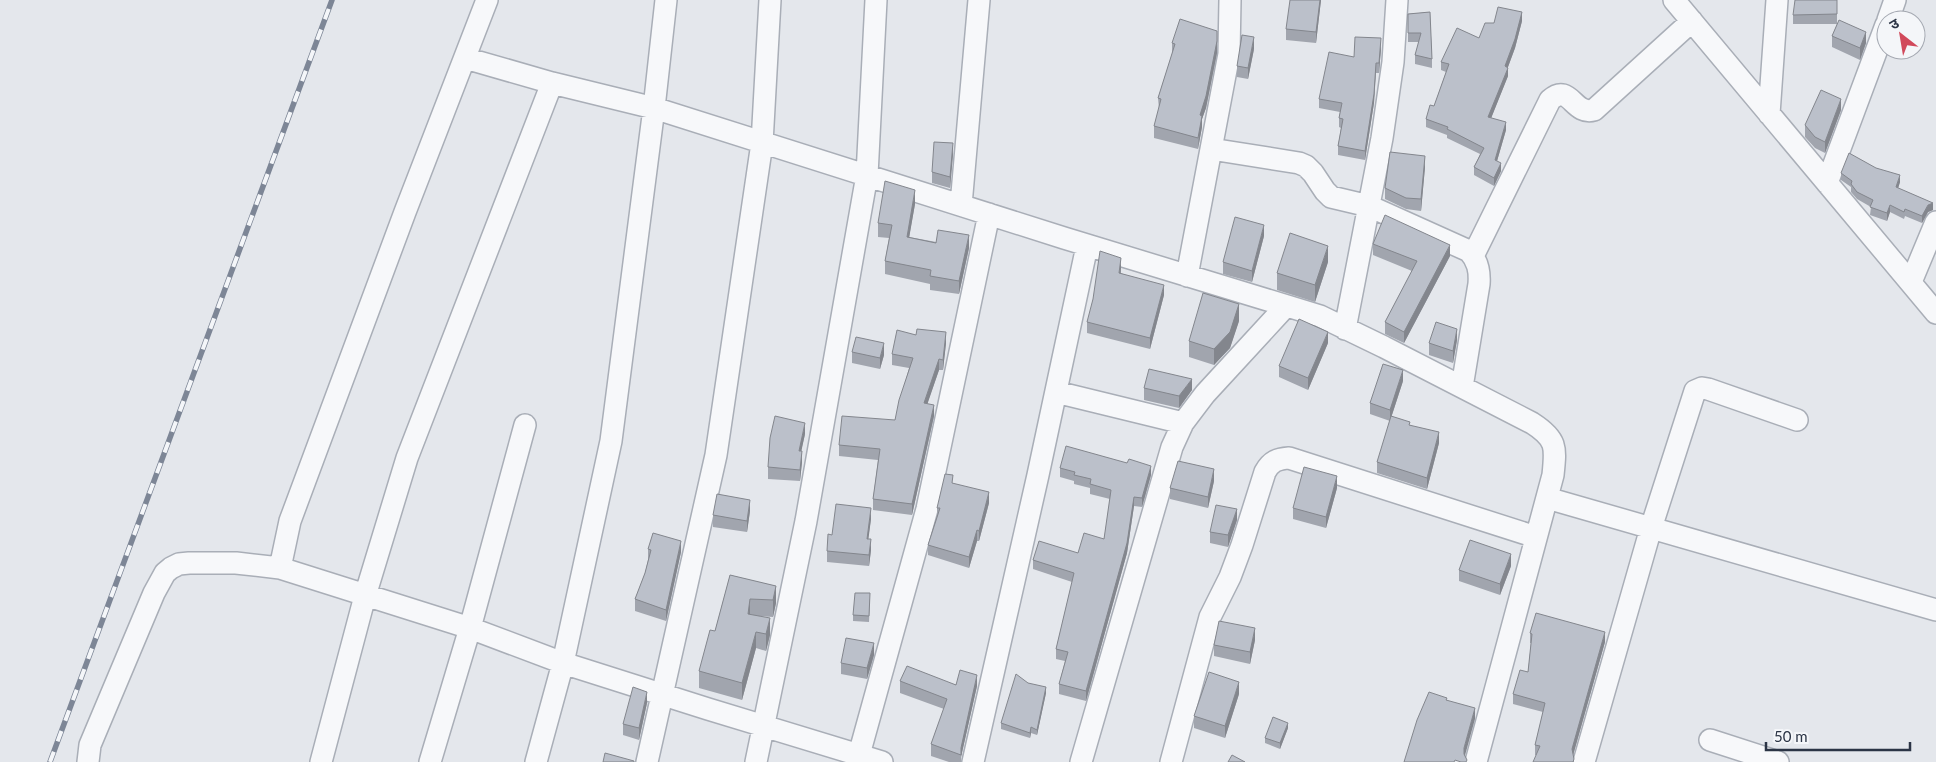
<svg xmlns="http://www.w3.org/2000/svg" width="1936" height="762" font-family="Lato,'Noto Sans Devanagari',sans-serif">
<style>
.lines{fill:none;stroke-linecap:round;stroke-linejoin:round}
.minor-casing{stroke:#a9aeb7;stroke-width:24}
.minor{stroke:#f7f8fa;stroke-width:21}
.rail-casing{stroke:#7d8696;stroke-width:5.5}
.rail{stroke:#f4f6f9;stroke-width:4;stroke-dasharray:11;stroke-linecap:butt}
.wall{fill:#a1a5ae}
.shaded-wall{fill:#83868d}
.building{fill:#bbc0ca;stroke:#83868d}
</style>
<rect width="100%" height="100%" fill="#e4e7ec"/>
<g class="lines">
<defs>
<path id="minor" d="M1674,0l262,313
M1888,20l7,-20
M465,58l87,25 102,25 410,130 256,78 64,31 148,76c25,16 24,24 21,52l-77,287
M1769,114l8,-114
M1211,149l88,14 7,3 7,7 12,18 6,6 38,9 100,45c9,10 11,20 10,33l-17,103
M1827,183l59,-158
M961,205l18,-205
M1473,256l77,-156c20,-18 23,16 44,10l98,-89
M1187,276l42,-222 1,-54
M1911,282l25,-60
M1345,329l37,-191 11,-76 4,-62
M1056,392l127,31
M1547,498l389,112
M280,568l10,-47 115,-309 82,-212
M1710,740l68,22
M88,762l2,-17 64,-152 11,-20 6,-5 8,-4 10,-1h47l44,5 190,60 93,35 145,46 174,53
M321,762l44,-166 42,-138 145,-375
M430,762l40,-134 55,-203
M536,762l27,-99 48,-222 43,-333 12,-108
M647,762l69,-307 46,-312 8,-143
M756,762l50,-241 61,-346 9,-175
M857,762l70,-253 62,-295
M973,762l65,-287 49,-229
M1081,762l91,-315 11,-24 22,-29 81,-88
M1171,762l39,-145 20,-40 12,-32 23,-73c6,-11 12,-13 24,-14l247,79
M1584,762l67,-234 44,-137 7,-3 6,1 89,31"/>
</defs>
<use href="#minor" class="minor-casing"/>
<use href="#minor" class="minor"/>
<defs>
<path id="rail" d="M50,762l282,-762"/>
</defs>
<use href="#rail" class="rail-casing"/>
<use href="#rail" class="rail"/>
</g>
<path class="wall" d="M1321,0l-5,43 -30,-3v-11z
M1837,0v23l29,20 -6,17 -28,-13v-11l5,-12h-44v-9z
M1430,12l2,47v9l-17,-4v-9l4,-13h-11v-28z
M1522,21l-7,27 -7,19v9l-17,42 15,12 -9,31 4,10 -7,15 -20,-11v-8l6,-13 -33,-16v-3l-21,-8v-8l8,-13 12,-34 -5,-2v-8l38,-24z
M1172,43l45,10 -11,55 -4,11v8l-4,22 -44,-11v-12l5,-17 -1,-11 14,-44z
M1381,48l-2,25h-3l-2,30 -9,57 -27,-5v-9l3,-18 -2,-1v-9l1,-6 -21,-4v-9z
M1254,49l-6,30 -11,-2v-11z
M1841,110l-16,43 -10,-5 -10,-11v-12z
M953,154l-3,34 -18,-5v-11z
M1425,167l-4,44 -15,-2 -21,-10v-11z
M1841,173l59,9 -2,6 35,22 -5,2 -6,11 -17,-7 -1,3 -14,-7 -3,9 -17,-6 1,-8 -14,-8 -6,-7v-5l-10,-7z
M915,204l-6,33 60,11 -10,46 -29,-4v-6l-45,-10v-13l4,-23 -11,-1v-14z
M1264,236l-12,46 -29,-8v-12z
M1373,244l77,12 -46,87 -19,-9v-12l27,-51 -39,-16z
M1328,262l-13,40 -38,-12v-17z
M1121,269v4l43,22 -14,54 -63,-16v-11z
M1239,321l-9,27 -16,17 -25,-8v-16z
M1457,340l-4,23 -24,-8v-12z
M946,343l-3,27h-4l-12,34 7,12 -22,99 -39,-5v-11l5,-39 -39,-4v-11l56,-25 14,-52 -17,-3v-11z
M1328,343l-20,47 -29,-13v-11z
M852,352l32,3 -4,14 -28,-6z
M1403,381l-13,40 -20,-7v-11z
M1144,388l48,2 -13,18 -35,-8z
M1410,425l29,18 -12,46 -50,-16v-11z
M805,434l-4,17 1,11 -2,19 -32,-2v-12z
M1060,468l91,7 -9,32 -8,-1 -7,47 -41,148 -27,-7v-10l6,-23 -9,-2v-10l16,-67 -39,-13v-9l45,-7 26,-14 6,-40 -20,-5v-6l-16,-4v-3l-14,-4z
M1214,481l-6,27 -38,-9v-11z
M953,484l36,19 -10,38h-2l-8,27 -41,-13v-10l9,-30v-7z
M1337,488l-11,40 -33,-9v-11z
M750,511l-3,21 -34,-5v-12z
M871,519l-3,20 3,11 -2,16 -42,-4v-11l5,-16z
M1237,520l-9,27 -18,-4v-11z
M648,549l33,3 -15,69 -31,-10v-12l10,-26 3,-13z
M1511,566l-11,29 -41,-14v-11z
M730,575l46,11v17l-3,14 -13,-1 10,19 -4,16 -10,-3 -14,52 -43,-12v-17l16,-40z
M870,599l-1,23 -16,-1v-6z
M1530,633l75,9 -32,113 1,7 -39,-7v-10l8,-33 -30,-8v-10l15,-22 3,-29h-1z
M1255,640l-5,24 -36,-8v-11z
M874,655l-7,24 -26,-5v-11z
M900,681l77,5 -16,71v5h-12l-18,-6v-12l13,-35 -44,-16z
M1028,683l18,10 -9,42 -6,-2 -1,5 -29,-9v-6z
M1239,694l-14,44 -31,-10v-12z
M647,703l-8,37 -16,-5v-11z
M1288,728l-8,21 -15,-6v-5z"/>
<path class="shaded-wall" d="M1320,0h1l-5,43v-11z
M1522,12v9l-7,27 -10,27v-9z
M1217,31v22l-11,55 -4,11v8l-4,22 2,-34z
M1866,32v11l-6,17v-12z
M1254,37v12l-6,30v-11z
M1381,38v10l-2,25v-10z
M1376,63l-2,40 -9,57v-9z
M1508,68v8l-20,50v-9z
M1841,99v11l-16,43v-11z
M1506,122v8l-11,38v-8z
M953,143v11l-3,34v-11z
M1425,156v11l-4,44v-12z
M1501,163v8l-7,15v-8z
M1900,175v7l-4,13v-8z
M915,190v14l-8,46v-13z
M1933,203v7l-5,2 -6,11v-7l6,-11z
M1890,205v7l-3,9v-8z
M1264,225v11l-12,46v-11z
M969,235v13l-10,46v-13z
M1450,245v11l-46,87v-11z
M1328,246v16l-13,40v-17z
M1121,258v11l-2,15v-11z
M1164,285v10l-14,54v-11z
M1239,304v17l-9,27 -16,17v-16z
M1457,329v11l-4,23v-12z
M946,332v11l-3,27v-10z
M1328,332v11l-20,47v-12z
M884,343v12l-4,14v-11z
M939,359v11l-15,44v-11z
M1403,370v11l-13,40v-11z
M1192,379v11l-13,18v-12z
M934,405v11l-22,99v-11z
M805,423v11l-6,28v-11z
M1439,432v11l-12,46v-11z
M802,451v11l-2,19v-11z
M1151,466v9l-9,32v-9z
M1214,469v12l-6,27v-11z
M1337,476v12l-11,40v-11z
M989,492v11l-10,38v-10z
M1134,497v9l-7,47 -41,148v-10z
M750,500v11l-3,21v-11z
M871,508v11l-4,31v-11z
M1237,509v11l-9,27v-12z
M977,530v11l-8,27v-11z
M871,539v11l-2,16v-11z
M681,541v11l-15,69v-11z
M1511,554v12l-11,29v-11z
M776,586v17l-3,14v-17z
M750,599v17l-2,-2z
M770,618v17l-4,16v-17z
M1255,628v12l-5,24v-12z
M756,632v16l-14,52v-17z
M1605,632v10l-33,117v-10z
M874,643v12l-7,24v-11z
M977,675v11l-16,71v-9z
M1239,682v12l-14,44v-12z
M1046,687v6l-9,42v-5z
M647,692v11l-8,37v-12z
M1475,708v11l-11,40v-11z
M1288,723v5l-8,21v-6z
M1031,727v6l-1,5v-5z"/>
<path class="building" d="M1290,0h30l-4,32 -30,-3z
M1795,0h42v14l-44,1z
M1498,7l24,5 -7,27 -10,27 3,2 -20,49 18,5 -11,38 6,3 -7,15 -20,-11 10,-19 -37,-19 1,-2 -22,-8 4,-14 4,1 15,-42 -8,-2 16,-34 22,10 6,-15h9z
M1430,12l2,47 -17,-4 6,-22h-13v-19z
M1180,19l37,12v10l-11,55 -6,19 2,1 -4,22 -44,-12 7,-27 -3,-1 17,-54 -3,-1z
M1839,20l27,12 -6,16 -28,-12z
M1242,35l12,2 -6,31 -11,-2z
M1355,37l26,1 -2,25h-3l-2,31 -9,57 -27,-5 5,-27 -4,-1 3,-15 -23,-4 10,-47 25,5z
M1821,90l20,9 -16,43 -10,-5 -10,-12z
M934,142l19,1 -3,34 -18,-5z
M1390,152l35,4 -4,43 -15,-1 -21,-10z
M1849,153l27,15 24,7 -4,12 37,16 -5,2 -6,11 -17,-7 -1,3 -14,-7 -3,8 -17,-6 3,-7 -16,-8 -6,-8 1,-3 -11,-8z
M885,181l30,9 -8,47 29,6 2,-13 31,5 -10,46 -29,-5 1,-6 -46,-9 7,-36 -14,-2z
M1385,215l65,30 -46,87 -19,-10 32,-61 -44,-17z
M1235,217l29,8 -12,46 -29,-9z
M1290,233l38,13 -13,39 -38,-12z
M1100,251l21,7 -2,15 45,12 -14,53 -63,-16 6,-23z
M1203,293l36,11 -9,28 -16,17 -25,-8z
M1299,319l29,13 -20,46 -29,-12z
M1436,322l21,7 -4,22 -24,-8z
M917,329l29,3 -3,28 -4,-1 -15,44 10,2 -22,99 -39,-5 7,-50 -41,-4 3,-29 53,4 4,-20 14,-42 -21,-4 5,-24 19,5z
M856,337l28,6 -4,15 -28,-6z
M1383,364l20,6 -13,40 -20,-7z
M1149,369l43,10 -13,17 -35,-8z
M775,416l30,7 -6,28h3l-2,19 -32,-3 2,-29z
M1391,416l19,6 -1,3 30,7 -12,46 -50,-16z
M1066,446l61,17 2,-4 22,7 -9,32 -8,-1 -7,46 -41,148 -27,-7 9,-32 -12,-3 18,-76 -41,-13 6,-19 39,12 6,-20 20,6 7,-49 -21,-6 1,-5 -17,-4 1,-3 -15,-4z
M1178,461l36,8 -6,28 -38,-9z
M1304,467l33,9 -11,41 -33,-9z
M945,474l8,1 -1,8 37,9 -10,39 -2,-1 -8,27 -41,-12 12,-37h-3z
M717,494l33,6 -3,21 -34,-6z
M836,504l35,4 -4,31h4l-2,16 -42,-4 1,-17 4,1z
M1216,505l21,4 -9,26 -18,-3z
M653,533l28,8 -15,69 -31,-11 10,-26 6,-23 -3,-1z
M1470,540l41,14 -11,30 -41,-14z
M730,575l46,11 -3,14 -23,-1 -2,15 22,4 -4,16 -10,-2 -14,51 -43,-12 11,-41 5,1z
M855,593h15l-1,23 -16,-1z
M1536,613l69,19 -33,117 2,10 -1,3h-40l7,-16 -5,-1 10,-42 -32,-9 7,-24 8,2 4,-38 -2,-1z
M1219,621l36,7 -5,24 -36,-7z
M846,638l28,5 -7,25 -26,-5z
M907,666l49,19 4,-15 17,5 -16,73v7l-30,-11 16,-45 -47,-18z
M1209,672l30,10 -14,44 -31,-10z
M1016,674l12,9 18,4 -9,43 -6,-3 -1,6 -29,-10z
M633,687l14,5 -8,36 -16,-4z
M1429,692l18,6 -1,2 29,8 -11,40v6l3,6 -1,2h-5l-6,-2 -1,2h-50l13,-42z
M1273,717l15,6 -8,20 -15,-5z
M605,753l29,8v1h-31z
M1232,755l13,7h-17z"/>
<g transform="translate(1901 35) rotate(329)"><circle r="24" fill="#f4f6f9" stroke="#a4a8b1"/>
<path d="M0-4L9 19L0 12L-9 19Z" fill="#d1495b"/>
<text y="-8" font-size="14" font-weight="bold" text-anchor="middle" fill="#2b3445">उ</text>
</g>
<path d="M1766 742v8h144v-8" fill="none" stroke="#2b3445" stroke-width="2.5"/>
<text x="1774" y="742" font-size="15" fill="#2b3445" stroke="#f4f6f9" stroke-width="4" paint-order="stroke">50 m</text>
</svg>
